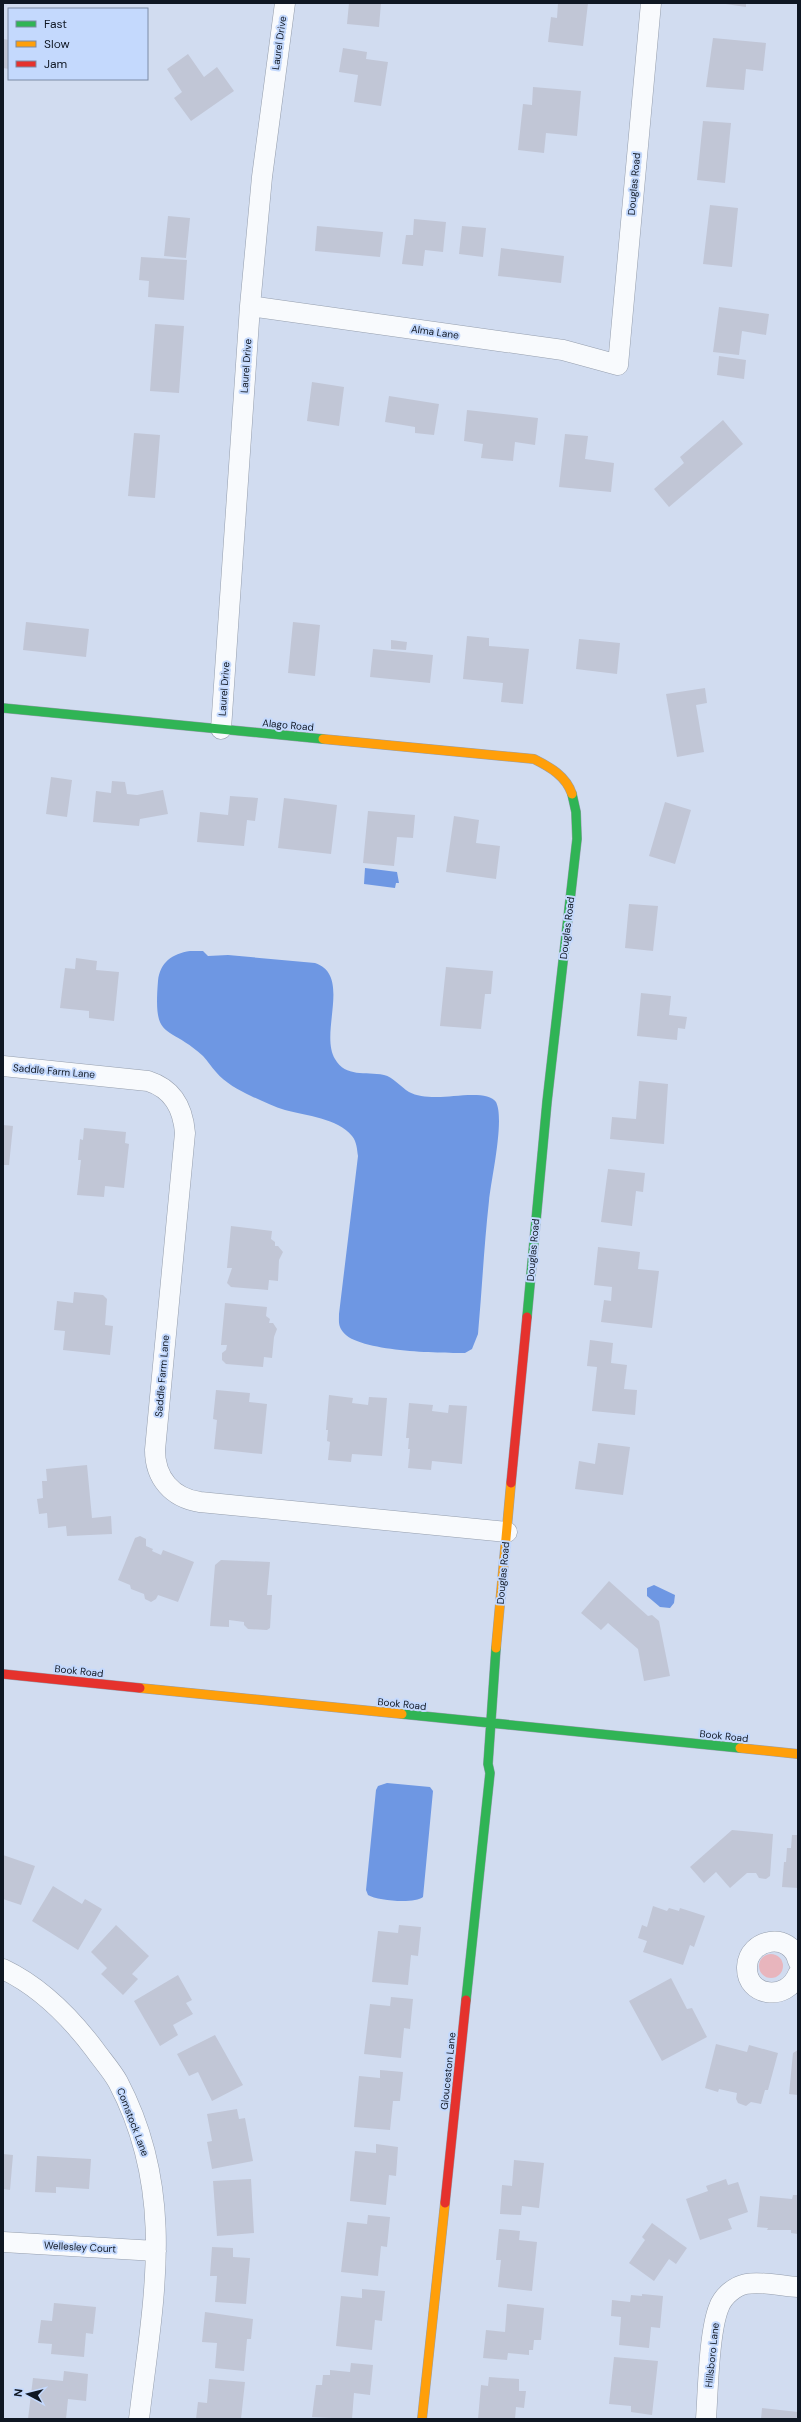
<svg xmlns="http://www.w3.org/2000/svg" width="801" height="2422" font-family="'DM Sans',sans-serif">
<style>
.green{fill:#e8b5bd}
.water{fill:#6e97e3}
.building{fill:#c1c6d6}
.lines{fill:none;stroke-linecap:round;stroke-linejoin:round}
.street-casing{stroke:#959ead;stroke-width:21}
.fast-casing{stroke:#959ead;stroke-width:10}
.slow-casing{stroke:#959ead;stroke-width:10}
.jam-casing{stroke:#959ead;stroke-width:10}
.street{stroke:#f8fafd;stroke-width:20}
.fast{stroke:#30b455;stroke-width:9}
.slow{stroke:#ff9f0a;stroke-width:9}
.jam{stroke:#e5322d;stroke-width:9}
.labels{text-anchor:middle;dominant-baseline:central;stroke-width:4;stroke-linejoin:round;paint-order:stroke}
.street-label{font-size:10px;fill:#0f1723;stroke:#c4d9fd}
</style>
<rect width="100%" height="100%" fill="#d1dcf0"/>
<path class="green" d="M759 1966a12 12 0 1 1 24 0a12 12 0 1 1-24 0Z"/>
<path class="water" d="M365,868l32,4 2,11h-3l-1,5 -31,-4z
M190,951h13l5,5 20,-1 87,8c37,12 4,70 20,96 11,19 30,12 49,16 9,2 17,12 25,17 7,4 17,5 26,5 14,1 53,-8 61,5 9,18 -5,77 -7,99 -5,44 -7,89 -11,133l-6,15 -7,4c-25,0 -107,-1 -122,-21 -5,-6 -4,-11 -4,-18l19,-158c-1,-6 -1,-14 -6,-20 -14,-18 -46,-20 -67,-26 -11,-3 -23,-9 -34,-14 -12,-6 -26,-13 -35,-24 -5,-5 -8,-11 -13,-16 -36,-33 -50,-13 -45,-75 2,-19 14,-27 32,-30z
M654,1585l21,10 -1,8 -4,5 -10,-1 -13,-11v-8z
M387,1783l43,4 3,4 -10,106c-8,7 -45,4 -55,-2l-2,-5 10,-100 2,-4z"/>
<path class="building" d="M349,3h32l-2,24 -32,-3z
M558,3h30l-5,43 -35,-4 3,-25 6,1z
M719,3h27v4z
M713,38l53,5 -3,28 -17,-2 -2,21 -38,-3z
M3,39l6,1v29l-6,-1z
M343,48l24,4 -1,7 22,3 -7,44 -27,-4 4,-27 -19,-3z
M188,54l16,23 13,-10 17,24 -43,30 -17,-23 8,-6 -15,-23z
M533,87l48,4 -4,45 -31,-3 -2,20 -26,-3 5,-46 9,1z
M703,121l28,2 -6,60 -28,-3z
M710,205l28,3 -6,59 -29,-3z
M168,216l22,2 -4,40 -22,-2z
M414,219l32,3 -3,30 -18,-2 -2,16 -21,-2 4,-29h7z
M317,226l66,6 -3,25 -65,-6z
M462,226l24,2 -3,29 -24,-3z
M501,248l63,8 -3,27 -63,-7z
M141,257l46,3 -3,40 -36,-3 1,-16 -10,-1z
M719,307l50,7 -3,21 -24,-4 -3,24 -26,-3z
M155,324l29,2 -5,67 -29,-2z
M719,356l27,4 -2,19 -27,-4z
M312,382l32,5 -5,39 -32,-5z
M389,396l50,8 -5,31 -19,-2v-6l-30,-5z
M467,410l71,8 -3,27 -20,-3 -2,19 -32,-3 2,-14 -19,-3z
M723,420l20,24 -74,63 -15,-18 30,-26 -4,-6z
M134,433l26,2 -5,63 -27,-2z
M565,434l23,2 -3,23 29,4 -3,29 -52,-5z
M26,622l63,7 -3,28 -63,-7z
M293,622l27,3 -5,51 -27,-3z
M467,636l22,2v8l40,3 -6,55 -22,-2 2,-19 -40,-4z
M579,639l41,4 -3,31 -41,-5z
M391,640l16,2 -1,8 -15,-1z
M373,649l60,6 -3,28 -60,-6z
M705,688l2,15 -11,2 8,47 -27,5 -11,-63z
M51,777l21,3 -5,37 -21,-3z
M112,781l13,1 2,12 10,1 26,-5 5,24 -28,5 -1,7 -46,-4 3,-31 15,2z
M230,796l28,2 -3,23 -8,-1 -3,26 -47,-4 3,-30 28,3z
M284,798l53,7 -6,49 -53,-6z
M665,802l26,8 -16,54 -26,-8z
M368,811l47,4 -2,23 -16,-1 -3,29 -31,-3z
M454,816l25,4 -3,23 24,3 -4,33 -50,-7z
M629,904l29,2 -5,45 -28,-3z
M76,958l21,3 -1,9 23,2 -5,49 -25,-3v-7l-29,-3 5,-40 10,1z
M446,967l47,4 -2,23h-6l-4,35 -41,-3z
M641,993l30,3 -2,19 18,2 -2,12 -7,-1 -1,12 -40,-4z
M639,1081l29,3 -4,60 -54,-5 2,-22 24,2z
M3,1125l10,1 -4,39h-6z
M84,1128l42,4 -1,11 4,1 -5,44 -19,-2 -1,11 -27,-2 4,-35h-3l2,-21 3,1z
M608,1169l37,4 -2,19 -7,-1 -4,35 -31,-4z
M231,1226l41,5 -1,8 4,3v4h3l5,6 -4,8 -1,21 -9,-1 -1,10 -37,-3 -4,-4 5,-15h-5z
M598,1247l42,5 -2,17 21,2 -7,57 -51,-6 3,-22 7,1 1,-14 -18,-2z
M74,1292l29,3 4,4 -2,26 8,1 -3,29 -47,-5 2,-19 -11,-1 3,-29 16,2z
M225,1303l42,4 -1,9 4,3 -1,4h4l4,6 -3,8 -2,21 -8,-1 -1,10 -37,-3 -4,-4v-7l4,-3 1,-5h-6z
M590,1340l23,3 -2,20 16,2 -3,24 13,1 -2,25 -43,-4 5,-44 -10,-1z
M216,1390l34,3 -1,9 18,2 -5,50 -48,-5 3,-29 -4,-1z
M329,1395l24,3 -1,5 16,2 1,-8 18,1 -5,58 -30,-2 -1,8 -23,-2 2,-18 -3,-1 1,-11h-2z
M409,1403l24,2 -1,6 16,2 1,-8 18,1 -5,58 -30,-3 -1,9 -23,-2 2,-19h-2l1,-11h-3z
M598,1443l32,4 -7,48 -48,-6 4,-28 16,3z
M87,1465l5,53 19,-2 1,18 -45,2 -1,-10 -18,2 -1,-15 -8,1 -2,-15 6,-1 -1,-17h5l-1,-12z
M140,1536l6,3v7l7,3 -1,2 9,4 2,-5 31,12 -16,40 -20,-7 -2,4 -5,3 -6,-3 -1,-5 -13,-5 -1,-4 -12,-5 17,-42z
M221,1560l49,2 -3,33h5l-2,33 -3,2 -19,-1 -4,-4v-3l-15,-2v7l-19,-1 5,-61z
M609,1581l39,35 4,-1 7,6 11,55 -26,5 -6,-32 -30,-26 -7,7 -20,-17z
M732,1830l41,4 -3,42 -4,3 -7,-1 -3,-5h-9l-17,15 -14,-16 -12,11 -14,-16z
M792,1835h6v53l-16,-1 2,-25h2l1,-14h4z
M3,1855l32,11 -14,39 -18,-6z
M53,1886l29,18 3,-5 17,10 -24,41 -46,-29z
M653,1906l14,5 2,-3 10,3 1,-3 25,8 -11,31 -4,-2 -7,20 -40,-13 4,-11 -9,-3 4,-13 5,2z
M116,1925l33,31 -17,18 6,5 -15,16 -22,-21 6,-6 -16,-16z
M399,1925l22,2 -3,29 -7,-1 -3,30 -36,-3 6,-51 20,2z
M178,1975l14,25 -6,3 7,11 -20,11 5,10 -18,11 -26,-45z
M671,1978l16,31 5,-1 15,29 -45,24 -33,-60z
M391,1997l22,2 -3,30 -6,-1 -3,30 -37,-4 6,-50 20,2z
M215,2035l28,50 -31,16 -14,-29 -9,4 -12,-22z
M716,2044l31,8 2,-7 29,8 -10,37h-3l-4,14 -10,-2 -5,4 -8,-3 -2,-4 1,-6 -18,-4 -1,3 -13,-4z
M798,2050v45l-9,-1 4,-41z
M380,2070l23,2 -3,29h-7l-3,29 -36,-3 5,-51 21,2z
M237,2109l2,10 6,-1 8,43 -41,8 -5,-27 5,-1 -5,-27z
M376,2144l22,3 -2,29 -7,-1 -3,30 -36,-4 5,-50 21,2z
M3,2154l10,1 -3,35 -7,-1z
M37,2156l54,3 -2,30 -33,-2v6l-21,-1z
M514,2160l30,3 -5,45 -17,-2 -1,9 -21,-1 2,-29 10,1z
M251,2179l3,54 -37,3 -4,-55z
M726,2179l2,6 10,-3 10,30 -20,7 4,10 -32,11 -14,-41 22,-8 -2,-5z
M793,2195h5v39l-7,-1v-3h-24l1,-2 -11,-1 3,-31 32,3z
M368,2215l22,2 -3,30 -6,-1 -3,30 -37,-4 6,-50 20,2z
M652,2223l35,25 -11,16 -7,-5 -15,22 -25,-18 16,-23 -3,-3z
M499,2229l21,2 -1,9 18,2 -5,49 -34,-4 3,-27h-5z
M212,2247l21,1v9l17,1 -4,46 -31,-2 2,-26h-7z
M362,2289l23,2 -3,30 -7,-1 -3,30 -36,-4 5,-50 21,2z
M642,2294l21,2 -3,32 -9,-1 -2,21 -30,-3 2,-28 -10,-1 1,-16 18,2 1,-7 11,1z
M54,2303l42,4 -3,27 -7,-1 -2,24 -33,-3 1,-10 -14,-1 3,-23 11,1z
M507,2304l37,4 -3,32h-7l-1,10h-4v5l-21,-2 -1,7 -24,-2 3,-28 19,2z
M205,2312l48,7 -2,20h-4l-3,32 -29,-3 2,-25 -15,-1z
M614,2357l44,4 -6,54 -21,-3v-6l-22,-2z
M351,2363l22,2 -3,30 -16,-2 -2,26 -40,-2 4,-32h6l1,-10h7v-5l20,2z
M64,2371l24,3 -2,27 -18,-2 -2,20h-38l5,-41 30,3z
M489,2377l30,2v12h7l-2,17 -8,-1 -1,12h-37l3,-34 7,1z
M209,2379l36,3 -4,37h-45l2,-17 9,1z
M762,2408l36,4v7h-37z"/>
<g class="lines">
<defs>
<path id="street" d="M250,306l313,44 55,15 33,-362
M221,729l29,-423 12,-129 23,-174
M3,1066l145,15c25,8 35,27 37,52l-30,317c0,28 17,48 45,52l307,30
M798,1961c-7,-30 -50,-23 -51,6 -1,30 40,35 51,7
M3,1969c36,17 68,49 92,81 7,10 17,21 23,32 59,112 35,218 21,337
M3,2242l153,9
M706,2419c2,-28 3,-88 13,-112 4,-11 16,-21 27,-23 16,-3 36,2 52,3"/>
<path id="fast" d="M3,708l320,31
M527,1317l20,-215 30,-263 -1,-27 -4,-18
M402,1714l338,34
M466,2000l24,-227 -2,-9 8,-116"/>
<path id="slow" d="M323,739l211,20c16,8 32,17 38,35
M496,1648l15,-165
M140,1688l262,26
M740,1748l58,6
M422,2419l23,-216"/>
<path id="jam" d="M511,1483l16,-166
M3,1674l137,14
M445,2203l21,-203"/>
</defs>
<use href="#street" class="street-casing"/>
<use href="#fast" class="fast-casing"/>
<use href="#slow" class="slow-casing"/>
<use href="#jam" class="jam-casing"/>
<use href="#street" class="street"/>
<use href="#fast" class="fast"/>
<use href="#slow" class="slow"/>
<use href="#jam" class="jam"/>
</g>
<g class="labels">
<g class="street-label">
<text transform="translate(279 43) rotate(-82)">Laurel Drive</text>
<text transform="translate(634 184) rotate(-85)">Douglas Road</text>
<text transform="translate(435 332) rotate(8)">Alma Lane</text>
<text transform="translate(246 366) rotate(-86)">Laurel Drive</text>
<text transform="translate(224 689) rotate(-86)">Laurel Drive</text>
<text transform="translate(288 725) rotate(5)">Alago Road</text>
<text transform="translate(567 928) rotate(-83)">Douglas Road</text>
<text transform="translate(54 1071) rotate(5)">Saddle Farm Lane</text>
<text transform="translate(533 1250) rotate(-85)">Douglas Road</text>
<text transform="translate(162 1376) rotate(-85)">Saddle Farm Lane</text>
<text transform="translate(503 1573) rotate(-85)">Douglas Road</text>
<text transform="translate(79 1671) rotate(6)">Book Road</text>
<text transform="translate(402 1704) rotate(6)">Book Road</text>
<text transform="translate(724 1736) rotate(6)">Book Road</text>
<text transform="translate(448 2071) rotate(-84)">Glouceston Lane</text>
<text transform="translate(133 2122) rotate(69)">Comstock Lane</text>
<text transform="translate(80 2247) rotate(3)">Wellesley Court</text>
<text transform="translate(712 2355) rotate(-84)">Hillsboro Lane</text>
</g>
</g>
<rect width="801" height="2422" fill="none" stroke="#0f1723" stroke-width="8"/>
<rect x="8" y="8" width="140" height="72" fill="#c4d9fd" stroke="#7c8ba6"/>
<rect x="16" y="21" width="20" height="6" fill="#30b455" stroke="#7c8ba6"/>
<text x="44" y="28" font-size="12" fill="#0f1723">Fast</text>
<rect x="16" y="41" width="20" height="6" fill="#ff9f0a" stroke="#7c8ba6"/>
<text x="44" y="48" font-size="12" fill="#0f1723">Slow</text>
<rect x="16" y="61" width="20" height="6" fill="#e5322d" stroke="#7c8ba6"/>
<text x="44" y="68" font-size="12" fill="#0f1723">Jam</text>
<g transform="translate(28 2394) rotate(277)" stroke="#c4d9fd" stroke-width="3" paint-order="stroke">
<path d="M0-3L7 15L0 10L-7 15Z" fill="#0f1723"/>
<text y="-6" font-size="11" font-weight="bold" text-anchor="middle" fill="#0f1723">N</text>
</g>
</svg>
